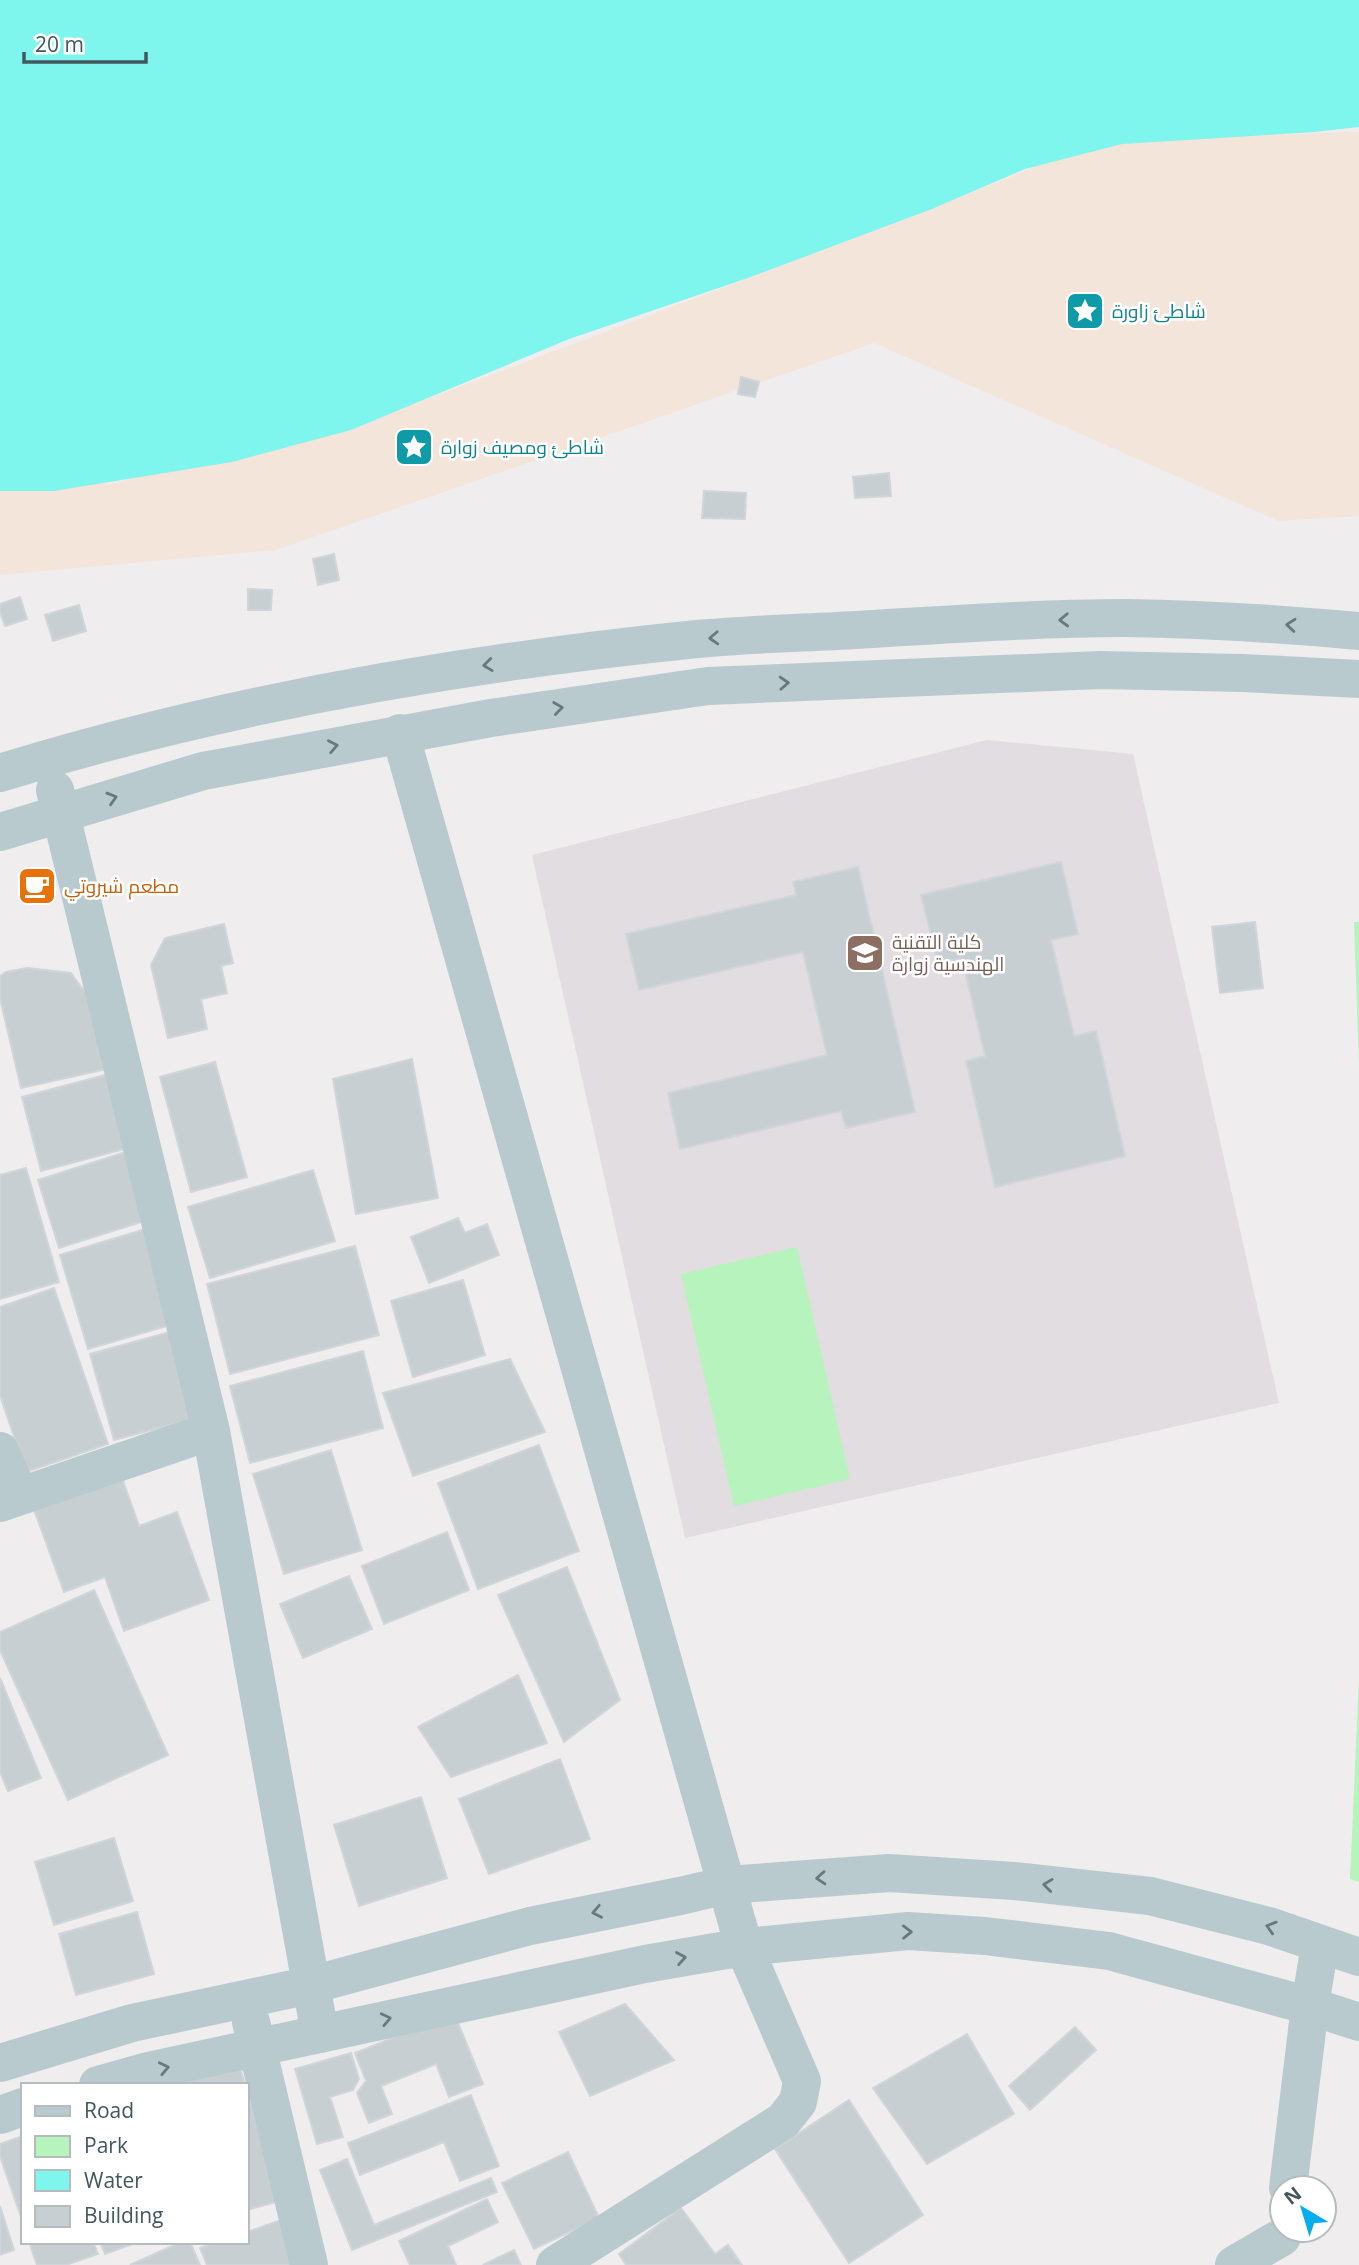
<svg xmlns="http://www.w3.org/2000/svg" width="1359" height="2265" font-family="'Open Sans',Cairo,sans-serif">
<style>
.education{fill:#e1dde0}
.green{fill:#b6f3bd}
.sand{fill:#f4e5db}
.water{fill:#7ef5ed}
.building{fill:#c8cfd3;stroke:#d0d5da;stroke-width:2}
.lines{fill:none;stroke-linecap:round;stroke-linejoin:round}
.minor{stroke:#b9cace;stroke-width:38}
.oneway{stroke:#667a7e}
.labels{text-anchor:middle;dominant-baseline:central;stroke-width:5;stroke-linejoin:round;paint-order:stroke}
.culture-label{font-size:19px;fill:#0d838f;stroke:#fff;text-anchor:start}
.food-label{font-size:19px;fill:#c56008;stroke:#fff;text-anchor:start}
.education-label{font-size:19px;fill:#785e54;stroke:#fff;text-anchor:start}
</style>
<rect width="100%" height="100%" fill="#f0edee"/>
<path class="education" d="M987,740l146,14 146,649 -594,135 -153,-683z"/>
<path class="green" d="M1354,922h5v145z
M797,1247l53,232 -116,27 -53,-232z
M1359,1678v204l-9,-3z"/>
<path class="sand" d="M1359,132v384l-81,5 -404,-178 -598,207 -276,25v-94l110,3 277,-70 545,-205 171,-70z"/>
<path class="water" d="M0,0h1359v127l-45,5 -192,12 -97,25 -93,40 -184,69 -179,61 -218,91 -119,32 -178,29h-54z"/>
<path class="building" d="M741,377l18,5 -4,15 -17,-3z
M889,473l2,23 -36,2 -2,-21z
M704,491l42,2 -1,26 -43,-1z
M334,554l5,26 -21,5 -5,-26z
M248,589l24,1 -1,20h-23z
M20,597l7,22 -22,7 -5,-14v-8z
M79,605l7,26 -33,10 -8,-26z
M1061,862l17,72 -27,6 23,96 22,-5 29,125 -130,31 -29,-126 19,-5 -23,-98 -24,6 -17,-69z
M858,867l57,245 -69,16 -5,-17 -161,38 -12,-56 159,-38 -24,-103 -164,38 -13,-56 170,-39 -3,-13z
M1255,922l8,66 -43,5 -8,-66z
M224,924l9,39 -12,3 6,27 -26,6 6,30 -39,9 -17,-73 14,-27z
M27,968l44,5 10,14 9,6 17,76 -86,19 -21,-90v-22l6,-4z
M412,1059l26,139 -82,16 -23,-135z
M215,1062l32,115 -56,15 -31,-115z
M109,1074l19,74 -87,23 -19,-74z
M126,1152l21,68 -88,28 -21,-68z
M26,1168l33,114 -59,17v-124z
M313,1170l22,71 -125,37 -22,-71z
M458,1218l7,15 22,-9 12,31 -70,28 -18,-46z
M152,1227l28,95 -92,27 -28,-94z
M355,1246l24,89 -149,39 -23,-90z
M463,1280l22,75 -72,22 -22,-76z
M54,1288l54,156 -82,28 -26,-77v-88z
M177,1330l23,87 -86,23 -24,-86z
M363,1351l20,77 -133,35 -20,-77z
M510,1359l35,73 -132,44 -30,-83z
M539,1445l40,106 -101,38 -40,-106z
M331,1450l31,100 -78,24 -31,-100z
M120,1472l19,54 38,-14 32,88 -85,31 -19,-54 -41,15 -32,-88z
M447,1532l22,58 -85,34 -22,-58z
M567,1567l53,133 -56,42 -66,-147z
M349,1576l23,53 -69,29 -23,-54z
M94,1590l74,165 -100,45 -68,-150v-18z
M518,1675l29,68 -96,34 -33,-50z
M0,1678l41,100 -33,13 -8,-19z
M560,1759l30,80 -101,35 -30,-75z
M421,1797l26,81 -88,28 -25,-81z
M114,1838l19,63 -79,24 -19,-63z
M137,1912l17,62 -78,21 -17,-61z
M625,2004l49,56 -84,36 -31,-64z
M454,2013l29,71 -34,13 -13,-33 -55,22 11,28 -23,9 -12,-30 9,-12 -11,-28z
M1075,2027l21,23 -66,60 -21,-24z
M967,2034l47,80 -87,50 -54,-76z
M351,2053l8,26 -6,11 -23,7 13,40 -26,7 -22,-75z
M238,2061l7,24h-84z
M247,2091l32,110 -32,9z
M471,2095l28,71 -39,15 -16,-39 -84,33 -12,-32z
M849,2100l74,115 -74,48 -74,-114z
M23,2136v87l-23,-67v-12z
M568,2152l31,66 -65,31 -32,-66z
M347,2159l27,66 117,-47 6,14 -145,58 -32,-80z
M487,2199l11,23 -50,24 8,19h-46l-11,-24z
M0,2206l14,44 -14,5z
M681,2208l34,46 13,-9 14,20h-116l-7,-11z
M284,2219l12,46h-89l-7,-17 16,-6h31v-10z
M29,2242h64l5,12 -32,11h-29z
M100,2242h38l-33,12z
M181,2242h9l10,23h-70z
M514,2250l7,15h-38z"/>
<g class="lines">
<path class="minor" d="M400,733l344,1214 58,134 -4,21 -15,19 -228,144
M0,773c226,-70 461,-110 697,-134 53,-5 106,-6 159,-9 89,-5 179,-12 269,-12 78,1 156,6 234,13
M55,790l156,641 109,603
M0,832l203,-61 288,-53 217,-32 392,-16 143,3 116,6
M0,1451l19,44
M0,1503l211,-72
M251,2022l58,243
M0,2063l132,-40 179,-38 219,-59 150,-30 47,-11 162,-12 125,8 136,15 119,30 90,31
M98,2085l50,-14 497,-107 99,-17 164,-16 77,5 124,15 201,55 49,16
M0,2115l23,-8
M1288,2188l22,-182 10,-62
M1234,2265l48,-28"/>
</g>
<defs><path id="oneway-chevron" d="M-2-3.5L2.5 0L-2 3.5" fill="none" stroke-width="1.6" stroke-linecap="round" stroke-linejoin="round" transform="scale(1.75)"/></defs>
<g class="oneway">
<use href="#oneway-chevron" transform="translate(1064 620) rotate(178)"/>
<use href="#oneway-chevron" transform="translate(1291 625) rotate(-175)"/>
<use href="#oneway-chevron" transform="translate(714 638) rotate(177)"/>
<use href="#oneway-chevron" transform="translate(488 665) rotate(173)"/>
<use href="#oneway-chevron" transform="translate(784 683) rotate(-3)"/>
<use href="#oneway-chevron" transform="translate(558 708) rotate(-8)"/>
<use href="#oneway-chevron" transform="translate(333 746) rotate(-11)"/>
<use href="#oneway-chevron" transform="translate(112 798) rotate(-17)"/>
<use href="#oneway-chevron" transform="translate(821 1878) rotate(176)"/>
<use href="#oneway-chevron" transform="translate(1048 1885) rotate(-173)"/>
<use href="#oneway-chevron" transform="translate(597 1912) rotate(169)"/>
<use href="#oneway-chevron" transform="translate(1271 1927) rotate(-163)"/>
<use href="#oneway-chevron" transform="translate(907 1932) rotate(-1)"/>
<use href="#oneway-chevron" transform="translate(681 1958) rotate(-10)"/>
<use href="#oneway-chevron" transform="translate(386 2019) rotate(-12)"/>
<use href="#oneway-chevron" transform="translate(164 2068) rotate(-12)"/>
</g>
<defs>
<symbol id="sight-square" viewBox="-11 -11 22 22"><rect x="-9" y="-9" width="18" height="18" rx="4" fill="#0f9aa8" stroke="#fff"/><path d="M0-6L1.8-2.2L6-1.7L2.9 1.2L3.7 5.4L0 3.3L-3.7 5.4L-2.9 1.2L-6-1.7L-1.8-2.2Z" fill="#fff"/></symbol>
<symbol id="cafe-square" viewBox="-11 -11 22 22"><rect x="-9" y="-9" width="18" height="18" rx="4" fill="#e8710a" stroke="#fff"/><path d="M-5.5-4.5H6V0H3Q3 3.5 0 3.5H-2.5Q-5.5 3.5-5.5 0ZM3-3.2v2h1.7v-2ZM-6 4.5H4V6H-6Z" fill="#fff"/></symbol>
<symbol id="university-square" viewBox="-11 -11 22 22"><rect x="-9" y="-9" width="18" height="18" rx="4" fill="#8d6e63" stroke="#fff"/><path d="M0-5L7-2L0 1L-7-2ZM-4 1L0 2.5L4 1V4Q0 6-4 4Z" fill="#fff"/></symbol>
</defs>
<g fill-rule="evenodd">
<use href="#sight-square" x="1063" y="289" width="44" height="44"/>
<use href="#sight-square" x="392" y="425" width="44" height="44"/>
<use href="#cafe-square" x="15" y="864" width="44" height="44"/>
<use href="#university-square" x="843" y="931" width="44" height="44"/>
</g>
<g class="labels">
<g class="culture-label">
<text x="1112" y="311">شاطئ زاورة</text>
<text x="441" y="447">شاطئ ومصيف زوارة</text>
</g>
<g class="food-label">
<text x="64" y="886">مطعم شيروتي</text>
</g>
<g class="education-label">
<text x="892" y="942">كلية التقنية<tspan x="892" dy="22">الهندسية زوارة</tspan></text>
</g>
</g>
<rect x="21" y="2083" width="228" height="161" fill="#ffffff" stroke="#b4bcbe" stroke-width="2"/>
<rect x="35" y="2106" width="35" height="10" fill="#b9cace" stroke="#b4bcbe" stroke-width="2"/>
<text x="84" y="2118" font-size="21" fill="#43575c">Road</text>
<rect x="35" y="2136" width="35" height="21" fill="#b6f3bd" stroke="#b4bcbe" stroke-width="2"/>
<text x="84" y="2153" font-size="21" fill="#43575c">Park</text>
<rect x="35" y="2170" width="35" height="21" fill="#7ef5ed" stroke="#b4bcbe" stroke-width="2"/>
<text x="84" y="2188" font-size="21" fill="#43575c">Water</text>
<rect x="35" y="2206" width="35" height="21" fill="#c8cfd3" stroke="#b4bcbe" stroke-width="2"/>
<text x="84" y="2223" font-size="21" fill="#43575c">Building</text>
<g transform="translate(1303 2209) rotate(322)"><circle r="33" fill="#ffffff" stroke="#b4bcbe" stroke-width="2"/>
<path d="M0-5L12 26L0 18L-12 26Z" fill="#07acf0"/>
<text y="-10" font-size="19" font-weight="bold" text-anchor="middle" fill="#43575c">N</text>
</g>
<path d="M24 52v10h122v-10" fill="none" stroke="#43575c" stroke-width="3.5"/>
<text x="35" y="52" font-size="21" fill="#43575c" stroke="#ffffff" stroke-width="5" paint-order="stroke">20 m</text>
</svg>
